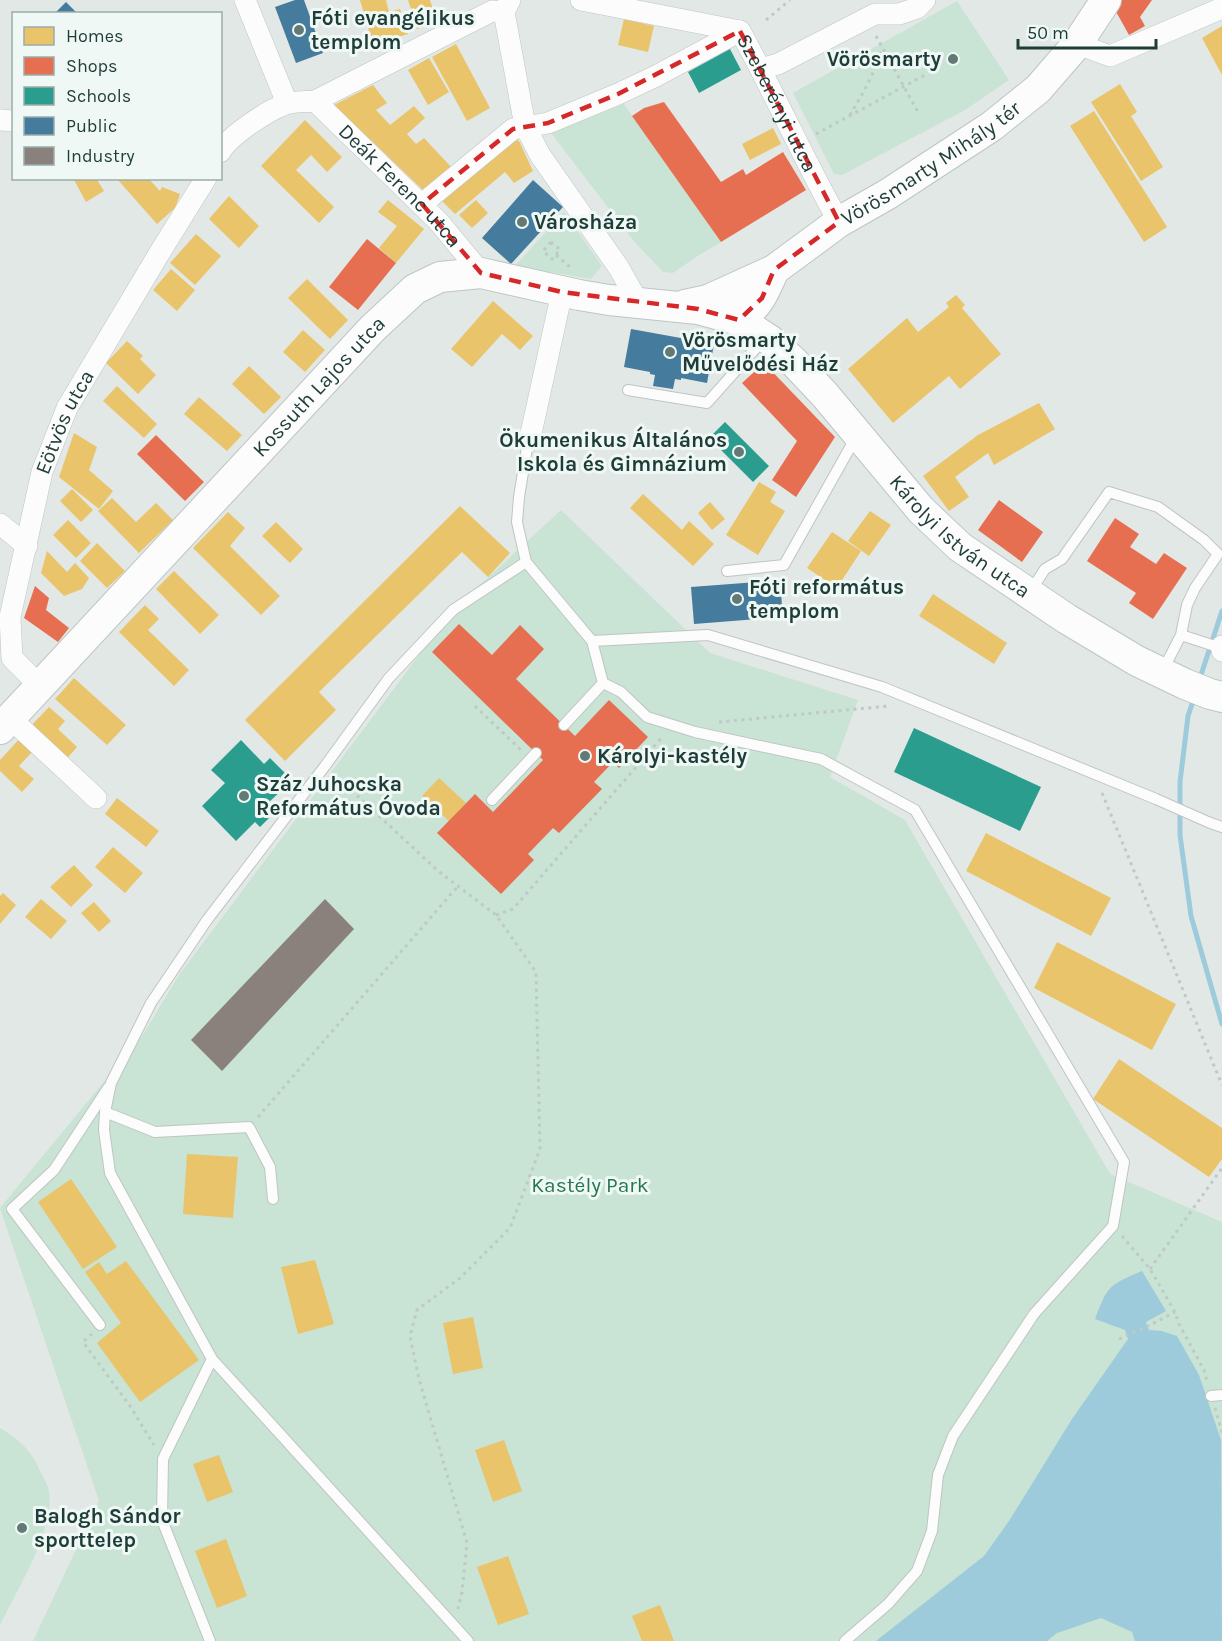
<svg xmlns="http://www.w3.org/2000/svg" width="1222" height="1641" font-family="Karla,sans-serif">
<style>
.green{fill:#c9e3d4}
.water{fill:#9dcbdc}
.homes{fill:#e9c46a}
.shops{fill:#e76f51}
.schools{fill:#2a9d8f}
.public{fill:#457b9d}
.industry{fill:#8a817c}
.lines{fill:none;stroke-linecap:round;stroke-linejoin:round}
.stream{stroke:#9dcbdc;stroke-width:5}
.service-casing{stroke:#bfc5c3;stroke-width:12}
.minor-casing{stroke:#bfc5c3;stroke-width:22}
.secondary-casing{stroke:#bdc6c4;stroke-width:32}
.path{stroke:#bfc9c7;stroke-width:3;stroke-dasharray:3 4.5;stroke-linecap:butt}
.service{stroke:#fbfcfb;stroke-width:10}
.minor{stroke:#fbfcfb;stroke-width:21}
.secondary{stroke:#fbfcfb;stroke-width:30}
.marked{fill:none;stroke:#d62828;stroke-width:4.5;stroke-dasharray:12 8;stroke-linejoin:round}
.poi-dot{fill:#637976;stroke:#eff8f4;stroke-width:2}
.labels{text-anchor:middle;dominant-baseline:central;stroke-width:6;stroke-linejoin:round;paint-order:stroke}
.poi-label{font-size:21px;font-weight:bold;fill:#1e3d39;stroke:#eff8f4;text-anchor:start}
.street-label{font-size:21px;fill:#1e3d39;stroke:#eff8f4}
.park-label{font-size:21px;fill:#247850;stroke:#eff8f4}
</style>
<rect width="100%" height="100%" fill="#e2e8e6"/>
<path class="green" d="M957,1l52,79 -44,30 -123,65 -8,-1 -41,-81z
M624,104l97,138 -22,13 -26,18 -10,-1 -30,-32 -82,-107z
M564,212l38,54 -11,13 -76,-13z
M561,510l149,143 148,47 -28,77 75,43 205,354 112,48v419h-1189l66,-140 -99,-293 144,-175 35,-58 274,-365z
M0,1428c18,10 32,23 40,43 3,6 8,14 9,21 6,37 -33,100 -49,133z"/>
<path class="water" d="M1142,1271l24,40 -20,11 3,8 13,1 15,5 22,39 22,65 1,201h-87l-3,-9 -31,-14 -44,15 -10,8h-171l108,-85 25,-35 63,-102 56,-80 -3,-9 -30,-11c13,-34 14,-34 47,-48z"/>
<path class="homes" d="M360,0h26l3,12 11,-3 8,25 -35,11z
M408,0h22l7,23 -20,6z
M624,19l30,7 -6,26 -30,-7z
M1222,26v49l-20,-37z
M456,44l34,64 -23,13 -35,-64z
M429,58l20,34 -21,13 -20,-35z
M1120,84l17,28 -6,4 32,51 -22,14 -50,-79z
M373,85l14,18 -11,7 14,15 24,-19 11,12 -18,16 9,10 8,-6 28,30 -27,24 -91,-87z
M1094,111l73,116 -23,15 -74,-116z
M305,120l37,37 -15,15 -16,-17 -15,15 38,37 -15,16 -58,-57z
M773,128l8,16 -31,16 -8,-16z
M513,139l6,2 14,30 -19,12 -9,-11 -50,42 -14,-14z
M73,178h23l8,13 -18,11z
M121,178h27l12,13 2,-4 18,7 -5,14 -18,16 -39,-44z
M229,196l30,30 -20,22 -30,-29z
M388,200l36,29 -28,34 -17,-15 18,-22 -19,-14z
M476,200l12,13 -16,15 -13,-13z
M196,234l25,22 -26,29 -25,-22z
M171,269l24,21 -18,21 -24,-21z
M307,279l41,41 -18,19 -42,-41z
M956,295l9,10 -3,3 39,46 -41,35 -11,-13 -56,47 -45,-54 59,-51 11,14 31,-25 -3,-4z
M493,301l40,35 -13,14 -18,-16 -30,33 -21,-18z
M303,330l22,20 -20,22 -22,-20z
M127,341l16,15 -3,3 16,16 -18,19 -32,-31z
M249,366l32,31 -17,17 -32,-30z
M117,386l40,38 -13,14 -41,-37z
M199,397l43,38 -15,16 -43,-37z
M1039,403l16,26 -61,36 -6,-12 -33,24 14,20 -20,14 -26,-35 55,-41z
M74,433l23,14 -8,23 24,21 -14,18 -40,-32z
M759,482l17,10 -6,10 15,9 -27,44 -32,-20z
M72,489l21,21 -12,12 -21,-21z
M643,494l39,36 7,-9 25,23 -21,22 -63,-58z
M112,498l24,24 20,-19 17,17 -34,33 -41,-42z
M710,502l15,17 -13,11 -14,-17z
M460,506l50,47 -22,24 -26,-25 -143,140 17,18 -51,51 -40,-41z
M870,511l21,14 -22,31 -21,-15z
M228,512l17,16 -15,18 50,50 -19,19 -68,-67z
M68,520l23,23 -15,15 -23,-23z
M276,522l27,27 -13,14 -28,-27z
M832,532l29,19 -24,37 -30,-20z
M97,543l28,28 -18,17 -27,-27z
M47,551l20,21 8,-9 14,15 -7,11 -18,7 -23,-23z
M174,571l45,44 -19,19 -44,-45z
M933,594l74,49 -13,21 -75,-48z
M145,605l14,14 -11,11 41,40 -15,16 -55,-54z
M74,678l52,47 -19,20 -52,-46z
M49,707l16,14 -7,8 19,18 -14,16 -36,-33z
M23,735l13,13 -17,18 15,13 -12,13 -22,-21v-11z
M439,778l27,25 -17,18 -27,-25z
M117,798l42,33 -13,16 -41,-33z
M986,833l125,65 -20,38 -125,-65z
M113,847l30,26 -18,20 -30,-26z
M74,865l19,20 -22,22 -21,-20z
M3,893l13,12 -16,19v-28z
M41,899l26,22 -16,18 -26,-22z
M94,902l17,19 -12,11 -18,-19z
M1057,942l119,62 -24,46 -118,-62z
M1119,1059l103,69v31l-13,18 -116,-78z
M187,1154l51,3 -5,61 -50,-4z
M71,1179l46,68 -34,22 -45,-67z
M315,1260l19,64 -36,10 -17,-67z
M126,1261l73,99 -59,42 -43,-59 24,-20 -36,-51 14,-10 8,12z
M473,1317l10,51 -30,6 -10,-51z
M504,1440l18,51 -29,11 -18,-52z
M219,1455l14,37 -26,10 -14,-38z
M226,1539l21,57 -30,12 -22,-57z
M508,1556l21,58 -31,11 -21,-58z
M660,1605l14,36h-32l-10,-25z"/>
<path class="shops" d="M1120,0h32l-12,17 5,9 -16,9 -15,-27z
M664,102l57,80 22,-13 3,6 37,-23 23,38 -85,52 -89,-126 12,-8z
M367,239l29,24 -38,47 -29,-23z
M764,363l71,74 -39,60 -24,-17 25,-39 -55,-58z
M156,435l48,47 -19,19 -48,-47z
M999,500l44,32 -21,30 -44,-32z
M1115,518l24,16 -9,13 26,17 8,-11 23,15 -34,51 -24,-16 7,-10 -49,-32z
M35,586l14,12 -3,12 23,18 -11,14 -34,-24z
M459,624l33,31 28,-30 24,24 -28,30 59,57 34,-36 39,37 -29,31 -6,-6 -19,20 8,7 -43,44 -6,-5 -25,26 6,6 -33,34 -64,-61 38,-39 18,18 50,-52 -111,-108z"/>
<path class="schools" d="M730,49l11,21 -42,23 -11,-21z
M725,422l44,44 -16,16 -44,-44z
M914,728l127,59 -21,44 -126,-59z
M241,740l23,24 6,-6 17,17 -8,8 5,5 -17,16 8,8 -15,15 -5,-5 -19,19 -34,-35 23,-23 -14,-13z"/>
<path class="public" d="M295,0h9l19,53 -27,10 -21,-56z
M66,2l12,12h-24z
M533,180l30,27 -52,57 -29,-26z
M631,329l83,15 -7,39 -26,-5v2l-6,-1 -2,10 -20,-3 2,-11 -5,-1v-2l-26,-5z
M770,581l1,10 10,-1 1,18 -11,1v9l-77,6 -3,-37z"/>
<path class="industry" d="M325,899l29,30 -132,142 -31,-31z"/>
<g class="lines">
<path class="stream" d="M1199,681l23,-70
M1194,698l-6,18 -8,66v53l11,81 31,108"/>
<defs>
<path id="service" d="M628,390l79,13 57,-64
M528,442l-9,55 -2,25 9,40 66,79 11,42 18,9 26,25 48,15 126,27 94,51 209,352 -11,64 -79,88 -81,122 -15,39 -6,56 -15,40 -29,33 -43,37
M727,571l57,-6 72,-128
M1030,592l15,-23 17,-10 47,-67 49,15 46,33 14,14 -23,34 -8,17 -6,30 -18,35
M1181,635l40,13
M592,641l116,-6 174,52 274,112 52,23 14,5
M564,725l39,-42
M492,800l44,-47
M105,1112l50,20 94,-5 21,40 3,32
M100,1325l-88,-116 42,-39 54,-82
M1211,1396l11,-1
M210,1641l-48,-121 1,-61 49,-100
M468,1641l-256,-282 -102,-186 -6,-43 1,-18 6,-29 40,-80 56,-83 118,-154 64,-88 64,-68 73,-48"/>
<g id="minor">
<path d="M245,0l42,103"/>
<path d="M510,0l-6,12 21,114 15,29 79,113 19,34"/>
<path d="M581,0l159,31"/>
<path id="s1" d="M740,31c35,63 64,129 99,191"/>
<path d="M1077,44l33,12 112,-48"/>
<path d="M761,69l17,-5 97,-50h24l18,-6 8,-8"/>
<path id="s2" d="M315,101l123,120 43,52"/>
<path d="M0,120l14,1"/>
<path d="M220,152c9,-16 48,-42 66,-48 8,-3 20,-2 29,-3l177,-90 12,1"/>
<path d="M422,204l91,-75 35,-6 70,-29 38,-18 84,-45"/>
<path d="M528,442l4,-13 30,-137"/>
<path d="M0,524l27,22"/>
<path d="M1222,646v5"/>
<path id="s3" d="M40,686l-28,-28 -2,-41 32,-145 25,-64 90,-151 49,-79"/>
<path d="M10,718l86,80"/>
</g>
<g id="secondary">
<path id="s4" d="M685,305l23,-5 66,-30 65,-48 49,-28 104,-68 46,-37 39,-45 29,-44"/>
<path d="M739,320c21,-15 25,-28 35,-50"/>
<path id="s5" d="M0,729l373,-401 42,-39 25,-12 41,-4 98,22 30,5 89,9 41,11 32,21 21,19 33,35 96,115 39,37 107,72 70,42 48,23 25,10 12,3"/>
</g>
</defs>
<use href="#service" class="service-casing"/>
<use href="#minor" class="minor-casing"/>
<use href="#secondary" class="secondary-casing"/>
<path class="path" d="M766,20l24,-20
M876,36l43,78
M850,115c12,-20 27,-46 32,-67
M816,134l109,-59
M551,242l9,8 -8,9 -9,-8z
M556,255l14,12
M475,706l47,45
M719,722l170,-16
M335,775l103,96 58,44 40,57 4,177 -30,79 -50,50 -43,32 -7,26 9,43 48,164 -5,49 -4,17
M1102,793l120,292
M496,915l17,-6 150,-173
M258,1117l200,-231
M1122,1236l28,33 25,43 4,12 25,46 3,12
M1150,1269l72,-101
M92,1334l-9,8 47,64 24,39
M1119,1339l31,-14 25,-13
M1215,1408l7,25"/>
<use href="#service" class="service"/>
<use href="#minor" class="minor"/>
<use href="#secondary" class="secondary"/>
</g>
<path class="marked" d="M740,31l99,191 -65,48 -12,28 -23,22 -41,-11 -136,-17 -81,-19 -59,-69 91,-75 35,-6 70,-29z"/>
<g class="poi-dot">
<circle cx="299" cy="30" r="6"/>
<circle cx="953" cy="59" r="6"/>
<circle cx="522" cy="222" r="6"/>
<circle cx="670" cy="352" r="6"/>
<circle cx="739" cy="452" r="6"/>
<circle cx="737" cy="599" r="6"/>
<circle cx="585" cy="756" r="6"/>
<circle cx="244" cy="796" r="6"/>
<circle cx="22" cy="1528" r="6"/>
</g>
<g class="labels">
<g class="poi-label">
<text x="311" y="18">Fóti evangélikus<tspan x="311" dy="24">templom</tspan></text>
<text x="941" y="59" text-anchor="end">Vörösmarty</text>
<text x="534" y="222">Városháza</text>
<text x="682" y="340">Vörösmarty<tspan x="682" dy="24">Művelődési Ház</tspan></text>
<text x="727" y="440" text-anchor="end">Ökumenikus Általános<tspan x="727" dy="24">Iskola és Gimnázium</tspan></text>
<text x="749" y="587">Fóti református<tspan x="749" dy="24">templom</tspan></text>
<text x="597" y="756">Károlyi-kastély</text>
<text x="256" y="784">Száz Juhocska<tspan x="256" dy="24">Református Óvoda</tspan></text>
<text x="34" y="1516">Balogh Sándor<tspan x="34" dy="24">sporttelep</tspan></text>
</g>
<g class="street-label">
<text stroke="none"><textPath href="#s1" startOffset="81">Szeberényi utca</textPath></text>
<text stroke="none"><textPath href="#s4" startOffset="286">Vörösmarty Mihály tér</textPath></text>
<text stroke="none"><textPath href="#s2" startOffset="120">Deák Ferenc utca</textPath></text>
<text stroke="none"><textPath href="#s5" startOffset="468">Kossuth Lajos utca</textPath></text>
<text stroke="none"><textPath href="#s3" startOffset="284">Eötvös utca</textPath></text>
<text stroke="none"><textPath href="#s5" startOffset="1248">Károlyi István utca</textPath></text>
</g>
<g class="park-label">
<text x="590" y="1185">Kastély Park</text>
</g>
</g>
<rect x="12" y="12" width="210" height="168" fill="#eff8f4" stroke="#9bada9" stroke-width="1.5"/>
<rect x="24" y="27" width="30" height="18" fill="#e9c46a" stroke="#9bada9" stroke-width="1.5"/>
<text x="66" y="42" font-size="18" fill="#1e3d39">Homes</text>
<rect x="24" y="57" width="30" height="18" fill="#e76f51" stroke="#9bada9" stroke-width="1.5"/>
<text x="66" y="72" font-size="18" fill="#1e3d39">Shops</text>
<rect x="24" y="87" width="30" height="18" fill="#2a9d8f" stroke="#9bada9" stroke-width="1.5"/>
<text x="66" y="102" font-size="18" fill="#1e3d39">Schools</text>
<rect x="24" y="117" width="30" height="18" fill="#457b9d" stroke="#9bada9" stroke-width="1.5"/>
<text x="66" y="132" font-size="18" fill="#1e3d39">Public</text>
<rect x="24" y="147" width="30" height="18" fill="#8a817c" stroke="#9bada9" stroke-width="1.5"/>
<text x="66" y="162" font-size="18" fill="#1e3d39">Industry</text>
<path d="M1018 39v9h138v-9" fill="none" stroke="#1e3d39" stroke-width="3"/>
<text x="1027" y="39" font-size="18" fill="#1e3d39" stroke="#eff8f4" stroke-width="4.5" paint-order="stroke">50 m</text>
</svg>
